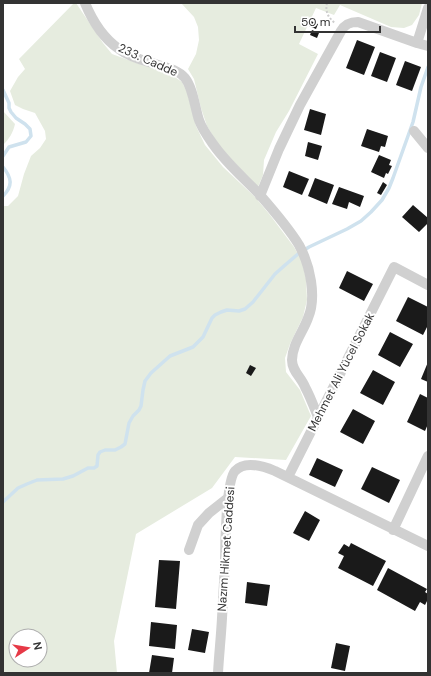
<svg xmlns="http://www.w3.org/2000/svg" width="431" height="676" font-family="'DM Sans',sans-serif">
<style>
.green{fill:#e6ecdf;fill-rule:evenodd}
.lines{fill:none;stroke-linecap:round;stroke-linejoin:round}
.stream{stroke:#cfe2ee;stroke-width:3.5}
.building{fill:#1a1a1a}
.path{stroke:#cdcdcd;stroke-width:2;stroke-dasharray:2 2;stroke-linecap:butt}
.minor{stroke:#d0d0d0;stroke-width:10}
.labels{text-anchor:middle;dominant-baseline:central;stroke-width:4;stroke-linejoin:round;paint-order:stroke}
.street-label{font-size:12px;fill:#333;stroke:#fff}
</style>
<rect width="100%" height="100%" fill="#fff"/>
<path class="green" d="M74,3h2l27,40 9,11 30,11 24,6 16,11 5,10 9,34 9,19 18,22 32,30 15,18 24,32 8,14 4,18 1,21 -4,17 -13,27 -5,14 1,14 14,18 11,26 -25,44 -51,-3 -23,31 -76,46 -22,107 3,32h-114v-467h5l10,-10 6,-22 7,-18 9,-8 6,-9 -1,-8 -10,-18 -12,-4 -8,-4 -5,-14 8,-14 7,-8 -6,-10zM16,636h24v24h-24z
M181,3h241l-3,12 -7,10 -8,3 -13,-1 -51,-22 -6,10 -18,-7 -17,36 19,10 -29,57 -13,21 -12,28 -1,15 -5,12 -39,-41 -12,-20 -6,-18 -7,-29 -6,-10 8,-15 3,-14 -1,-13 -4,-10z
M3,111l12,13c-2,9 -6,15 -12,21z"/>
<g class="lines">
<path class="stream" d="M3,90l6,13v5l2,4 5,6 9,6 5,5 1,7 -5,6 -17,5 -6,9
M3,167c9,11 10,19 0,29
M3,502l15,-14 9,-4 10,-4 26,-1 10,-3 15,-8h6l3,-2 1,-11 2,-3 5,-2h10l6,-3 4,-3 4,-21 4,-7 6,-6 2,-4 2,-16 2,-9 6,-8 19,-17 23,-9 10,-10 9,-19 3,-3 6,-3 6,-2 12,1 6,-2 8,-7 22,-28 9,-8 14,-12 11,-7 38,-18 14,-8 10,-9 11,-12 7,-12 4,-10 20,-56 8,-35 7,-20"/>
</g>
<path class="building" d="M311,21l7,3 -2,5 -7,-3z
M312,30l7,3 -2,5 -7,-3z
M357,40l18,7 -11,28 -18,-7z
M380,52l16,6 -9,24 -16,-6z
M405,61l16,6 -9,24 -16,-6z
M310,109l16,5 -5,21 -17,-5z
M367,129l21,7 -3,11 -4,-1 -2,6 -18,-6z
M308,142l14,4 -4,14 -13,-4z
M379,155l12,5 -2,5 3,1 -4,8 -2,-1 -2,5 -13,-6z
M289,171l20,8 -7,16 -19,-8z
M315,178l19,7 -7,19 -19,-8z
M383,182l4,3 -6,10 -4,-2z
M339,187l25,9 -4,11 -11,-5 -2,7 -15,-5z
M413,205l15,13v5l-9,9 -17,-15z
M347,271l26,13 -9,17 -25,-13z
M408,297l20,10v18l-5,10 -27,-14z
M390,332l23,12 -13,23 -22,-12z
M428,362v20l-7,-3z
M250,365l6,3 -5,8 -5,-3z
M373,370l22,12 -12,23 -23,-12z
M420,394l8,4v26l-3,7 -18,-9z
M353,409l22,12 -12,23 -23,-12z
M317,458l26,12 -8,17 -26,-12z
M372,467l28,13 -11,23 -28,-14z
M305,511l15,9 -11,21 -16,-8z
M351,543l35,18 -13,25 -35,-18 6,-12 -6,-3 6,-9 5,3z
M159,560l21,1 -4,48 -21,-2z
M388,568l39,21 -2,3 3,2v5l-3,6 -5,-3 -5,9 -38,-21z
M247,582l23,3 -3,21 -22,-3z
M151,622l26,3 -2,24 -26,-3z
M192,629l17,3 -4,21 -17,-3z
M336,643l14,3 -5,25 -14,-3z
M152,655l22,3 -2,15h-23z"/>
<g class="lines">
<path class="path" d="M327,3c-2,8 1,15 8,20"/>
<path class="minor" d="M85,3c7,17 18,35 34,46 9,7 22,11 33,14 11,4 24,5 33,15 8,10 10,30 14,42 3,9 9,17 14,24 13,19 31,34 47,51 14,16 28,32 39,50 11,20 18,52 9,73 -5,14 -16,27 -16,42 0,11 9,17 13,27 5,9 9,20 13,30
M428,8l-11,35 11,3
M414,131l14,17
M260,196l19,-47 21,-44 41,-74c4,-7 9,-9 17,-9l59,21
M288,477l106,-210 34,18
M393,530l35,-74
M189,550l9,-25 11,-12 19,-15
M218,673c1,-18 3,-36 4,-55 1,-18 2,-36 3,-54 0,-17 1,-83 10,-93 10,-11 28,-5 40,0l153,75"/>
</g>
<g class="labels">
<g class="street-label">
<text transform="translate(148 60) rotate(24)">233. Cadde</text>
<text transform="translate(341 372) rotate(-63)">Mehmet Ali Yücel Sokak</text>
<text transform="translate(226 549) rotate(-86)">Nazım Hikmet Caddesi</text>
</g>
</g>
<rect width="431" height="676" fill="none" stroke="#333333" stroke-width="8"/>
<g transform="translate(28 648) rotate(78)"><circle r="19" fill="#ffffff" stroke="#adadad"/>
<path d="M0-3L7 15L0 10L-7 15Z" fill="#e63946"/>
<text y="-6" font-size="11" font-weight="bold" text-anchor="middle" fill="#333333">N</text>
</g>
<path d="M295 26v6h85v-6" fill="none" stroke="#333333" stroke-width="2"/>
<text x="301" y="26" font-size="12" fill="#333333" stroke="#ffffff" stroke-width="3" paint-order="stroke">50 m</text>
</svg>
